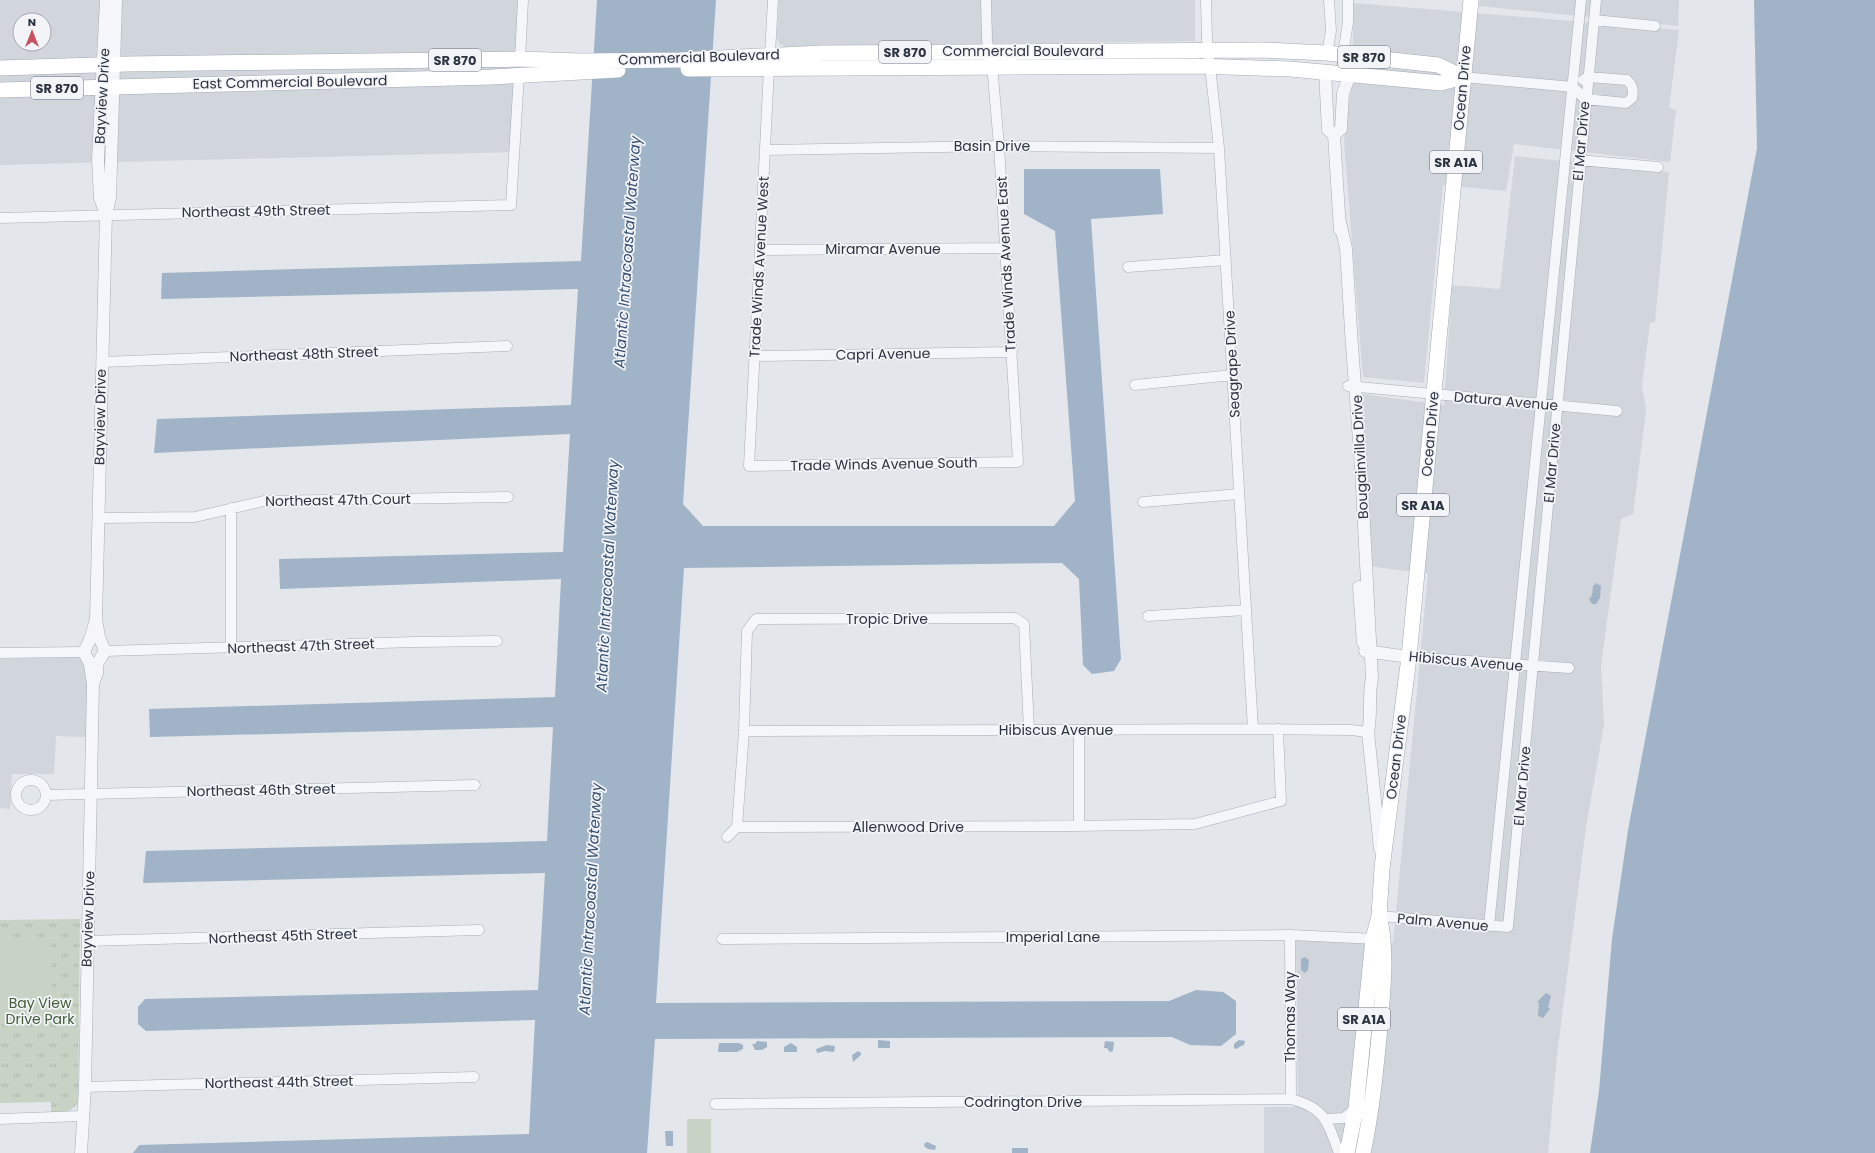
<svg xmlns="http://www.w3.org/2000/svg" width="1875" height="1153" font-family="Poppins,sans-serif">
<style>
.built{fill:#d1d5dc;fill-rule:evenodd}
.park{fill:url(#park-tufts)}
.pitch{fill:#c8d3c5}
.water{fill:#a1b3c7}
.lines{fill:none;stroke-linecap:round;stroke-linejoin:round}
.minor-casing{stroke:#a8adb4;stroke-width:11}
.tertiary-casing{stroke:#a8adb4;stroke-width:13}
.primary-casing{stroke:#a3aab5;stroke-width:16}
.minor{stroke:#f5f6f9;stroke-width:10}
.tertiary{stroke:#f5f6f9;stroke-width:12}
.primary{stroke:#fff;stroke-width:15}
.labels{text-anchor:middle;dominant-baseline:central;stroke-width:3.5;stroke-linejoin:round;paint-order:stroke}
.shield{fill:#f3f4f7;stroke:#686d78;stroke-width:1}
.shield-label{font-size:13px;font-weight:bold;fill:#2c3341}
.street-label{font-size:14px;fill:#2c3341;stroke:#f3f4f7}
.park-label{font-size:14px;fill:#405c3a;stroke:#f3f4f7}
.water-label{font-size:15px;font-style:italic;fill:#385173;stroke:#f3f4f7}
</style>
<defs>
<pattern id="park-tufts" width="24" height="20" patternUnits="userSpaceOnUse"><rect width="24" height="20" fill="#c8d3c5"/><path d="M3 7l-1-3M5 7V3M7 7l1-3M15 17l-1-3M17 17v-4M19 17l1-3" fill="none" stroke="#acb6aa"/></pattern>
</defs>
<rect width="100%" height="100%" fill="#e3e6ea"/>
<path class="built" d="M0,0h523l-8,152 -515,13zM20,20h24v24h-24z
M779,0h416v41l-410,6 -5,-3 -3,-6z
M1480,0h199l-1,26 -199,-20z
M1354,3l325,27 -10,78 7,2 -6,52 -156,-18 -8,47 -63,-6 -19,198 -61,-6 -19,-235 8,-58z
M1515,156l154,16 -14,150 -5,1 -8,62 4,25 -13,104 -12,5 -20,146 3,60 -18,102 -29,228 -9,98h-284v-46h29l5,-14 -2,-152 97,2 35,-369 -59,-8 -7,-172 82,11 8,-120 48,4z
M78,657l11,11 -2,69 -31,-1 -2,38h-42l-2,35 -10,-1v-149z"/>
<path class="park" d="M80,919l-2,183c-6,11 -15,10 -27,11v-11l-51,1v-183z"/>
<path class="pitch" d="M19,937h31l4,86 -43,-6 -11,-7v-71z
M687,1119h24v34h-24z"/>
<path class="water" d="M597,0h119l-33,504 20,22h351l21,-25 -20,-270 -31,-17v-45h136l3,45 -72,5 30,440 -7,12 -22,3 -9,-9 -4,-86 -17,-16 -378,5 -28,435 513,-2 27,-11 27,2 13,9v33l-15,12 -31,-1 -18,-8 -517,2 -8,114h-514l6,-8 390,-11 6,-114 -389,11 -8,-7v-17l7,-8 393,-9 7,-117 -402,10 3,-32 401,-10 6,-114 -403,10 -1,-28 406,-12 6,-118 -281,10 -1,-30 284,-7 7,-118 -416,19 3,-34 414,-14 7,-116 -417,10 1,-26 419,-12z
M1754,0h121v1153h-285l9,-62 13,-152 16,-109 129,-682z
M1596,583l5,3 -1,12 -4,6h-4l-3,-5 3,-4 1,-9z
M1305,957l4,3 -1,10 -3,3 -4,-3v-11z
M1546,993l5,3 -3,11 2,2 -7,9 -5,-2 1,-13 -2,-1z
M878,1040l12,1v7h-12z
M1239,1040l6,1 -1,4 -3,1 -5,3 -2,-1v-4z
M757,1041l10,1v5l-5,3h-7l-3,-6h3z
M1105,1041l9,1 -1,9 -3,1 -3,-4h-3z
M719,1043h20l4,2v4l-6,3h-19z
M791,1043l6,4v5h-13v-5z
M827,1045l8,1 -1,6 -9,-1 -8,2 -1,-4z
M858,1051l3,2v2l-8,7 -1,-7z
M665,1131h8v15h-7z
M927,1142l9,4 -1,4 -7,-1 -4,-3 1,-3z
M1012,1148h16v5h-16z"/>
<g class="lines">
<defs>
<path id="minor" d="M1206,0l1,39 12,109 34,581
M1594,20l61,6
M1327,53l4,-22 -2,-31
M770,54l3,-54
M1343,55l5,-33v-22
M520,59l3,-59
M769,69l-20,397 269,-4 -19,-316 -6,-70 -6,-36 -1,-40
M1463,77l110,10 12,12 41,4 6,-5c2,-8 1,-13 -5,-18l-39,-3 -5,3
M765,150l234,-4 220,2
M1579,160l79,7
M0,218l511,-13 8,-130
M760,250l245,-2
M1128,267l98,-7
M755,356l257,-4
M102,362l405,-16
M1135,385l97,-10
M1348,386l269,25
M1143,502l96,-8
M98,518l97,-1 69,-16 244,-4
M1148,616l98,-6
M231,648v-140
M105,651l310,-9 82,-1
M0,653l84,-1
M1409,657l160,11
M744,731l509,-2 98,1 17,2
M1079,731v95
M16 795a15 15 0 1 1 30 0a15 15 0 1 1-30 0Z
M46,795l429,-10
M737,827l7,-96 3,-100 9,-12 259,-1 9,6 5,106
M727,837l10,-10 337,-1 121,-2 86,-23 -3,-72
M1379,916l129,11 88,-927
M1489,926l92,-926
M1290,935l1,164
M722,939l568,-4 88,4
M87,941l392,-11
M85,1087l389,-10
M715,1104l576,-5c35,9 37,24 48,54
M0,1119l82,-3
M1326,1119l18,-1 12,-10"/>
<path id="tertiary" d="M106,0l-8,160 2,38 6,16
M1325,72l3,58 6,5
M1334,135l6,95
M1334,135l7,-6 2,-36 7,-18
M1340,222l6,26 5,83 10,137 11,210c-4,18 0,37 -4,54l12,117
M1359,587l4,56
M1365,651l44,6
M93,684l4,-11v-9l8,-13 -6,-14 -3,-18 10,-405 4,-16 6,-198
M81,1153l4,-66 8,-403 -3,-20 -6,-12 7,-15 4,-14"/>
<path id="primary" d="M0,68l128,-4 392,-5 60,2 100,-1 141,-7 441,-3 65,3 111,12 25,12
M688,69l507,-3 95,3 151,14 22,-6
M0,90l492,-13 126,-7
M1347,1153l9,-45 17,-169 6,-23 3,-48 27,-211 62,-657
M1363,1153c9,-42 13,-84 17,-127 3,-36 7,-72 0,-107"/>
</defs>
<use href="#minor" class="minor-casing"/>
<use href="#tertiary" class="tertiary-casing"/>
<use href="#primary" class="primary-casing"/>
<use href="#minor" class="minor"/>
<use href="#tertiary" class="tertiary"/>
<use href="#primary" class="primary"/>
</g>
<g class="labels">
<g class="shield">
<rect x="879" y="41" width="52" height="22" rx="3"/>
<rect x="1338" y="46" width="52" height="22" rx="3"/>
<rect x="429" y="49" width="52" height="22" rx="3"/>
<rect x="31" y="77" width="52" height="22" rx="3"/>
<rect x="1430" y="151" width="52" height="22" rx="3"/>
<rect x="1397" y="494" width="52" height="22" rx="3"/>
<rect x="1338" y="1008" width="52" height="22" rx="3"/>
</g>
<g class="shield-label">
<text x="905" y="52">SR 870</text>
<text x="1364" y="57">SR 870</text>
<text x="455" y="60">SR 870</text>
<text x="57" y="88">SR 870</text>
<text x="1456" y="162">SR A1A</text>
<text x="1423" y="505">SR A1A</text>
<text x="1364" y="1019">SR A1A</text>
</g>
<g class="street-label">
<text x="1023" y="51">Commercial Boulevard</text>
<text transform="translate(699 57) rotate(-2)">Commercial Boulevard</text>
<text transform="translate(290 82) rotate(-1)">East Commercial Boulevard</text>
<text transform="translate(1462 88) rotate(-85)">Ocean Drive</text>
<text transform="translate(102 96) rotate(-87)">Bayview Drive</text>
<text transform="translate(1581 141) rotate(-85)">El Mar Drive</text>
<text x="992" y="146">Basin Drive</text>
<text transform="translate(256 211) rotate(-1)">Northeast 49th Street</text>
<text x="883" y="249">Miramar Avenue</text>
<text transform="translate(1006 264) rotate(-93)">Trade Winds Avenue East</text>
<text transform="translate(759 267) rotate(-87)">Trade Winds Avenue West</text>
<text transform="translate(304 354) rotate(-2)">Northeast 48th Street</text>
<text transform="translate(883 354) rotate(-1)">Capri Avenue</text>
<text transform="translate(1232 364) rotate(-93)">Seagrape Drive</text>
<text transform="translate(1506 401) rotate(5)">Datura Avenue</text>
<text transform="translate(100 417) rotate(-89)">Bayview Drive</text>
<text transform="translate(1430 434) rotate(-85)">Ocean Drive</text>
<text transform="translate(1360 457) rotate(-93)">Bougainvilla Drive</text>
<text transform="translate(1552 463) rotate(-85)">El Mar Drive</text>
<text transform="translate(884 464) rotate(-1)">Trade Winds Avenue South</text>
<text transform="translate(338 500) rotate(-1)">Northeast 47th Court</text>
<text x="887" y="619">Tropic Drive</text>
<text transform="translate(301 646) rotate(-2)">Northeast 47th Street</text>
<text transform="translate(1466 661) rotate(5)">Hibiscus Avenue</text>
<text x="1056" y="730">Hibiscus Avenue</text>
<text transform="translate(1396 757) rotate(-83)">Ocean Drive</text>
<text transform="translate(1522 786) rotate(-85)">El Mar Drive</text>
<text transform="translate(261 790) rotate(-1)">Northeast 46th Street</text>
<text x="908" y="827">Allenwood Drive</text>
<text transform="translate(88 919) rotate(-88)">Bayview Drive</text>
<text transform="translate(1443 922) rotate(5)">Palm Avenue</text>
<text transform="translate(283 936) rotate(-2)">Northeast 45th Street</text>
<text x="1053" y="937">Imperial Lane</text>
<text transform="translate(1290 1017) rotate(-90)">Thomas Way</text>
<text transform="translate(279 1082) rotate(-1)">Northeast 44th Street</text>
<text x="1023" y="1102">Codrington Drive</text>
</g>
<g class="park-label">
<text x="40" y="1003">Bay View<tspan x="40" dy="16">Drive Park</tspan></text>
</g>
<g class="water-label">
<text transform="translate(627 252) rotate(-86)">Atlantic Intracoastal Waterway</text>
<text transform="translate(607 576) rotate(-87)">Atlantic Intracoastal Waterway</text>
<text transform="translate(590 899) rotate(-87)">Atlantic Intracoastal Waterway</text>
</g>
</g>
<g transform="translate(32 32)"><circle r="19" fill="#f3f4f7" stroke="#a3a7ae"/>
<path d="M0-3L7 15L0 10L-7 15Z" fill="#c65160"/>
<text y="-6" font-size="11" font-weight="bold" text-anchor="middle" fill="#2c3341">N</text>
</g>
</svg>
